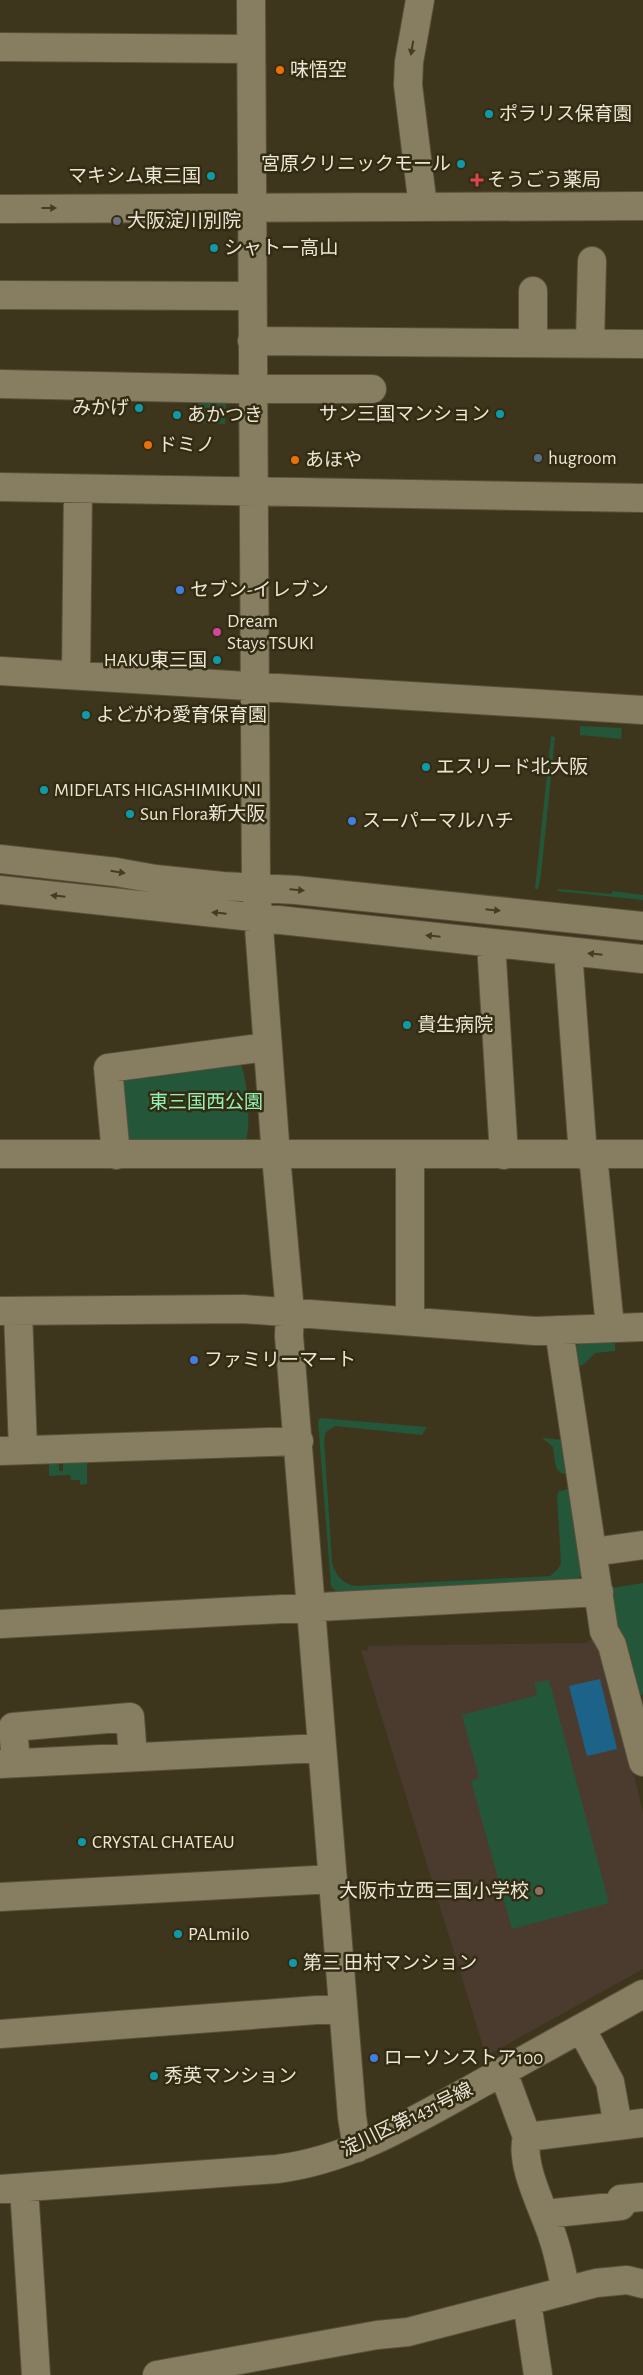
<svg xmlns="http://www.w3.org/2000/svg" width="643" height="2375" font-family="'Alegreya Sans','Noto Sans JP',sans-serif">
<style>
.education{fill:#4b3b2f}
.green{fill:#245639}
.water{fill:#1d6389}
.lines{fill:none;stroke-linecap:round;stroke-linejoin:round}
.minor-casing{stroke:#58513b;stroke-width:30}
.minor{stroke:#877e62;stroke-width:28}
.oneway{fill:#453c22}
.food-dot{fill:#e8710a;stroke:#342c12;stroke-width:2}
.culture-dot{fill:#0f9aa8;stroke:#342c12;stroke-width:2}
.health-dot{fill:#e0444e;stroke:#342c12;stroke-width:2}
.worship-dot{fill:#6b7280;stroke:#342c12;stroke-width:2}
.service-dot{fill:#5c6f8a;stroke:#342c12;stroke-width:2}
.shop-dot{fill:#3f7fe0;stroke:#342c12;stroke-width:2}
.hotel-dot{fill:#d1479c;stroke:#342c12;stroke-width:2}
.education-dot{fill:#8d6e63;stroke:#342c12;stroke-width:2}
.labels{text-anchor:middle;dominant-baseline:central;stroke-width:5;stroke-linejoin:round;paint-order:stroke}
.poi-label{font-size:19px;fill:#eae6d6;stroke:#342c12;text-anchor:start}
.park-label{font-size:19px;fill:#93f1b7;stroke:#342c12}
.street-label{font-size:19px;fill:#eae6d6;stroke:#342c12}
</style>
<rect width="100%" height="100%" fill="#3e361c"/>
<path class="education" d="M592,1639l11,14 40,159v157l-157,87 -125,-406 6,1 1,-5 218,-3z"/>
<path class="green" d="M199,396l27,6 -1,22 -27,-1z
M580,726l42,2 -1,11 -41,-4z
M551,736l4,1 -14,138 -3,14h-3z
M558,889l54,5v-3l31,4v5l-86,-9z
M239,1061c8,9 13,70 6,81h-118l-8,-67z
M582,1341l33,2v8l-20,2 -12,12 -6,1 -2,-18z
M320,1418l107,9 -5,8 -87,-9 -9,6 -2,7 8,123c3,13 10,21 23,24l195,-10 8,-7 3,-6 -4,-67 2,-5 11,-2 13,84 -7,8 -237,13 -8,-8 -13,-165z
M542,1438l21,2 4,34c-14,0 -12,-16 -14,-27z
M63,1459l24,3v22l-7,1v-5h-9l-1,-5 -21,1v-16h10v11h4z
M643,1583v112l-5,-3 -12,-52 -9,-13 -6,-39z
M549,1680l60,223 -97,26 -41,-148 8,-3 -17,-63 75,-20 -3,-12z"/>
<path class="water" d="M600,1679l17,70 -30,7 -18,-70z"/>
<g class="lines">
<defs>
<path id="minor" d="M251,0l5,887 20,269 14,156 -1,24 63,781 5,31
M420,0l-11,62 -1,23 15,122
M0,47l251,2
M0,209l643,-3
M0,295l252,1
M252,341l391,3
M533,343v-52
M590,343l2,-82
M0,384l236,5h136
M0,487l643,11
M0,671l643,39
M76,675l2,-186
M0,859l116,13 39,7 67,7 74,4 347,36
M0,890l643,69
M491,943l13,212
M568,951l15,204
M0,1154h643
M116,1155l-8,-87 159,-21
M410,1155v165
M593,1155l17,172
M0,1311l243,-2 292,22 108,-4
M18,1311l5,139
M559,1330l45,301 8,14 31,117
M0,1451l299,-10
M593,1552l50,-7
M0,1624l599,-32
M16,1763l-3,-36 117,-10 3,40
M0,1764l321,-16
M0,1897l333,-18
M581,2028l29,54 8,44
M0,2034l343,-26
M503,2072l24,65c-8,28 18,74 26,101 6,17 9,36 13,53
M527,2137l116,-14
M24,2188l12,187
M0,2189l277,-20c72,-9 133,-46 196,-81 57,-31 113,-63 170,-94
M545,2214l76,-8v-7l22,-2
M527,2302l11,73
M157,2375l220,-40 31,-3 188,-49 31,-3 16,4"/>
</defs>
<use href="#minor" class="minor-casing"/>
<use href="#minor" class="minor"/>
</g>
<defs><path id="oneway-solid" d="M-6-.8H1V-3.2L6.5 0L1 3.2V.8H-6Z" transform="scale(1.25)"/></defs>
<g class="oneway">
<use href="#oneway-solid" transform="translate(412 48) rotate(100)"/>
<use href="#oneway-solid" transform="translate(49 208)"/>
<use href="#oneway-solid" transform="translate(118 872) rotate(9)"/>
<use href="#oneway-solid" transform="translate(297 890) rotate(5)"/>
<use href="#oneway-solid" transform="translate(58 896) rotate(-174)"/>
<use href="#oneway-solid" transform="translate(493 910) rotate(6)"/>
<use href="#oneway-solid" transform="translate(219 913) rotate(-174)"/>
<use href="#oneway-solid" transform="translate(433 936) rotate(-174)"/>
<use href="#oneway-solid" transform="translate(595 954) rotate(-174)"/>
</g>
<g class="food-dot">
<circle cx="280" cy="70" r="5"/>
<circle cx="148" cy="445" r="5"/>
<circle cx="295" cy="460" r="5"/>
</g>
<g class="culture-dot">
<circle cx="489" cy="114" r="5"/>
<circle cx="461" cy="164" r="5"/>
<circle cx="211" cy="176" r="5"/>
<circle cx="214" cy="248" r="5"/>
<circle cx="139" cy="408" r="5"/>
<circle cx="500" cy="414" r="5"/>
<circle cx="177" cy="415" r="5"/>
<circle cx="217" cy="660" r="5"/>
<circle cx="86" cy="715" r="5"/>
<circle cx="426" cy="767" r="5"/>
<circle cx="44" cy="790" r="5"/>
<circle cx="130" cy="814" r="5"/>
<circle cx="407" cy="1025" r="5"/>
<circle cx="82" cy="1842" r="5"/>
<circle cx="178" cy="1934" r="5"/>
<circle cx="293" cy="1963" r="5"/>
<circle cx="154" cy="2076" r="5"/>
</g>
<path class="health-dot" d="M474.5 172.5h5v5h5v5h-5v5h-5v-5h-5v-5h5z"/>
<circle class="worship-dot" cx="117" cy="221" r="5"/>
<circle class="service-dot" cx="538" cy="458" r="5"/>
<g class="shop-dot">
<circle cx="180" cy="590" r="5"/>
<circle cx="352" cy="821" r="5"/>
<circle cx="194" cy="1360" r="5"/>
<circle cx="374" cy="2058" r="5"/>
</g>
<circle class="hotel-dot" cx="217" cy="632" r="5"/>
<circle class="education-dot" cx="539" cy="1891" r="5"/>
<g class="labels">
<g class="poi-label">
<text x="290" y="70">味悟空</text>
<text x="499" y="114">ポラリス保育園</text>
<text x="451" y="164" text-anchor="end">宮原クリニックモール</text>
<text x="201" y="176" text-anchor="end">マキシム東三国</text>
<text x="487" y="180">そうごう薬局</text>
<text x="127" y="221">大阪淀川別院</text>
<text x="224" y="248">シャトー高山</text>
<text x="129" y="408" text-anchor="end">みかげ</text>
<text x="490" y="414" text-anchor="end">サン三国マンション</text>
<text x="187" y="415">あかつき</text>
<text x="158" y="445">ドミノ</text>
<text x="548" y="458">hugroom</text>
<text x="305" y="460">あほや</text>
<text x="190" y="590">セブン-イレブン</text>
<text x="227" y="621">Dream<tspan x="227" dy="22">Stays TSUKI</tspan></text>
<text x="207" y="660" text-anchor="end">HAKU東三国</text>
<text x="96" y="715">よどがわ愛育保育園</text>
<text x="436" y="767">エスリード北大阪</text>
<text x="54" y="790">MIDFLATS HIGASHIMIKUNI</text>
<text x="140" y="814">Sun Flora新大阪</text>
<text x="362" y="821">スーパーマルハチ</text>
<text x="417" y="1025">貴生病院</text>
<text x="204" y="1360">ファミリーマート</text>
<text x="92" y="1842">CRYSTAL CHATEAU</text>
<text x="529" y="1891" text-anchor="end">大阪市立西三国小学校</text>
<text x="188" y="1934">PALmiIo</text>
<text x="303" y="1963">第三 田村マンション</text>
<text x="384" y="2058">ローソンストア100</text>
<text x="164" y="2076">秀英マンション</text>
</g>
<g class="park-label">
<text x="206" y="1102">東三国西公園</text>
</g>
<g class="street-label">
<text transform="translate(407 2120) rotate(-26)">淀川区第1431号線</text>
</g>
</g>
</svg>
